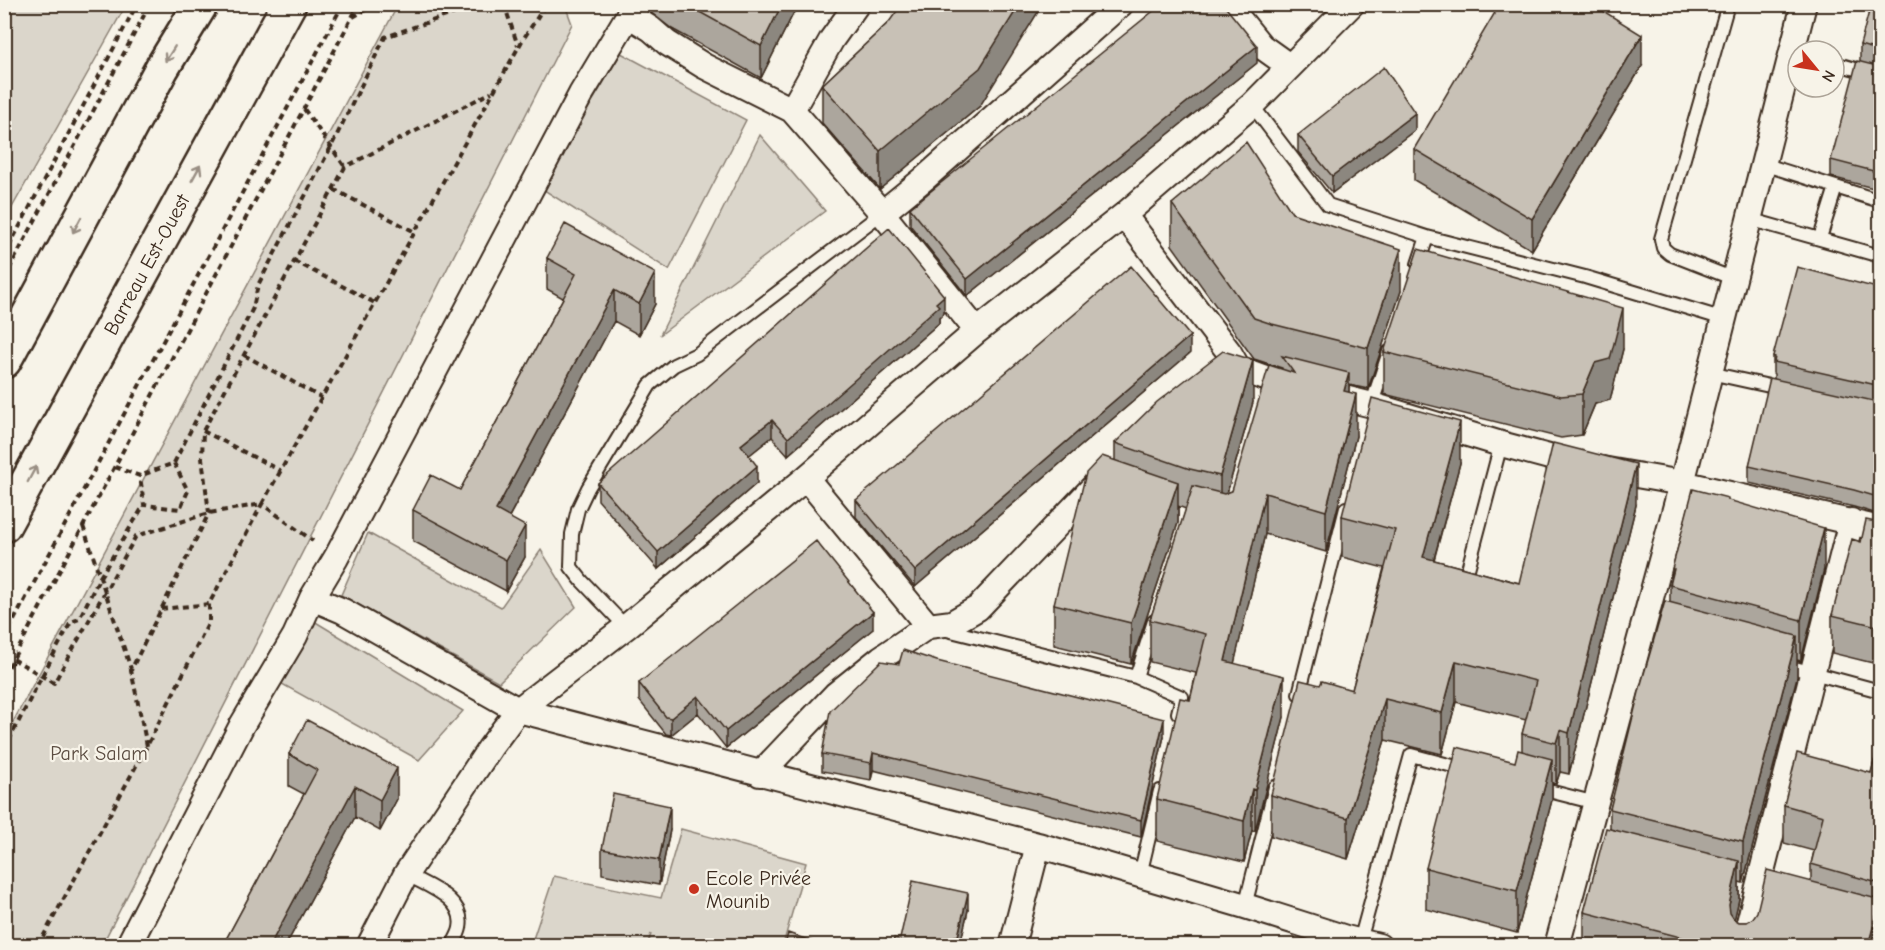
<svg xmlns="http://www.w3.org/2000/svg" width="1885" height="950" font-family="'Comic Neue',sans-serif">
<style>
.green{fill:#dbd6cb;stroke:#8b8074;stroke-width:1.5}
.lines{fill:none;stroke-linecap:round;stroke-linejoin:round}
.lane-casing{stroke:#3b2a1e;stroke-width:16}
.street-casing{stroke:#3b2a1e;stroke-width:28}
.primary-casing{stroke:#3b2a1e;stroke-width:38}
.path{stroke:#3b2a1e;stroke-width:4;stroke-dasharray:6 4.5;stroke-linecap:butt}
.lane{stroke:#f7f3e8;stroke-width:12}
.street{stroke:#f7f3e8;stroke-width:24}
.primary{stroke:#f7f3e8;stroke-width:33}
.wall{fill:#aca69d;stroke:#3b2a1e;stroke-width:1.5}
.shaded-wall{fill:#8c877f;stroke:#3b2a1e;stroke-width:1.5}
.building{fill:#c8c1b6;stroke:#3b2a1e;stroke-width:1.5}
.oneway{stroke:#998e83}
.poi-dot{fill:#c8321e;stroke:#f7f3e8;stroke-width:2}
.labels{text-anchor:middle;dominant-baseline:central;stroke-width:4.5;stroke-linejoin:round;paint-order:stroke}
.street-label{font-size:20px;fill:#3b2a1e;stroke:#f7f3e8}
.park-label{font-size:20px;fill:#5b4c41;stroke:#f7f3e8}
.poi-label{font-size:20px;fill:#3b2a1e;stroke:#f7f3e8;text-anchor:start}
</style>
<rect width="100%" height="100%" fill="#f7f3e8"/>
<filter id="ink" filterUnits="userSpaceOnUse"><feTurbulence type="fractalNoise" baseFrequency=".0167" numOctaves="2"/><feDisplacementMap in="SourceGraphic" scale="12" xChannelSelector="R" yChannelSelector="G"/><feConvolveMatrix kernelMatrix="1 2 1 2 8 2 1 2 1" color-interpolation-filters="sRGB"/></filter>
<g filter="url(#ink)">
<path class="green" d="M5,4l121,1 -121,215 -1,-215z
M398,5h167l7,19 -470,921h-97v-208z
M621,53l125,67 -77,150 -128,-82z
M760,135l65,76 -165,124z
M368,533l133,74 40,-57 35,57 -77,75 -158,-87z
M304,615l159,96 -44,49 -146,-81z
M681,829l125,34 -23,82h-135l3,-11 -4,11h-116l23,-69 107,22z"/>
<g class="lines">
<defs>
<path id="lane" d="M1728,4l-67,235 2,9 7,6 64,25
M1834,63l46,13
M1252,105l76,100 99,32 158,40 139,42
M1763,164l117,37
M1749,219l131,37
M1820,238l16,-51
M1418,264l9,-27
M1710,373l73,16
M1370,409l19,-57
M1468,569l33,-125
M626,627l-44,-46 -11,-14 1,-33 6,-25 10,-21 62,-103 24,-20 23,-11 26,-20 159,-121
M943,629l193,48 46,20 -4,16
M1780,664l100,27
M1136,677l18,-56
M1299,694l47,-186
M1537,788l59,15
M406,874c20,12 60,24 54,54 -1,6 -5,12 -8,18
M1140,875l20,-84
M1245,906l30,-119
M1360,941l51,-186 57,15"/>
<path id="street" d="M631,4l7,17 13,8 16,14 37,23 88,44 90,103 95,118
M1227,4l34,42 28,20
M792,110l40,-71 25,-35
M882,213l43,-35 196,-174
M1124,215l105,137 9,16 30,11 104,26 129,39 78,21 103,18 198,46
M806,478l122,148
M312,598l31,13 175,99 520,135 207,61 101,32 33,8
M760,774l76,-80 45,-36 47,-32 24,-3 26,-15 123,-129
M128,946l114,-221 53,-89 17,-38 24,-40 245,-464 54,-90
M369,946l37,-72 84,-126 28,-38 108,-83 180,-149 171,-147 147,-116 128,-110 100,-101
M1012,946l26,-101
M1557,946l125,-463 122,-479
M1743,946l108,-425"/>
<g id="primary">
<path d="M4,361l158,-293 39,-64"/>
<path id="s1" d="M4,525l285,-521"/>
</g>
</defs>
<use href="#lane" class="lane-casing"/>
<use href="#street" class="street-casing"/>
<use href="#primary" class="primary-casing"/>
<path class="path" d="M504,4l14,42
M353,17l23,-13
M304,109l41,58
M333,189l82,43
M4,256l133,-252
M294,261l81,42
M4,279l146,-275
M244,355l78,43
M203,431l78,40
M174,463l79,-155 5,-23 73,-138 54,-110 96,-33
M115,467l25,9 34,-13 14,28 -8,18 -36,-4 -4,-29
M83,526l48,143
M161,609l48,-5
M4,639l339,-635
M13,659l41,24 82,-147 73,-23 53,-9 260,-463 24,-37
M4,676l355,-672
M147,746l-16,-76 78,-157 -7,-55 1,-27 142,-264 147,-75
M4,750l38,-74 29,-54 8,-3 21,-42 44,-72
M38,946l109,-200 62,-124v-18l53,-100 51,37"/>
<use href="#lane" class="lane"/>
<use href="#street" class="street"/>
<use href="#primary" class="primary"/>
</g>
<path class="wall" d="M649,4h149l-37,74 -89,-49 -23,-18z
M1065,4h16l-2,5z
M1881,4v186l-50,-13v-17l29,-98v-17z
M889,22l91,84 -100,83 -58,-66v-38z
M1257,63l-290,233 -57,-71v-17z
M1642,66l-110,184 -118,-70v-31z
M1415,130l-83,63 -34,-41v-17z
M1172,204l120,9 109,78 -33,98 -19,-4v8l7,43 -30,116 -61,-18 -31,129 50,54 -29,114 -3,-1 -8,32 -87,-21v-42l33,-99 6,-27 -46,-11v-42l36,-111 -8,-3v17l-47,141 -77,-19v-41l61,-143v-18l138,-41 -26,91 5,-2 50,-122v-1l-28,-9 -82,-114z
M547,258l108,46 -16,31 -25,-14 -105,196 16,40 -19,34 -93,-50v-31l47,-20 103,-192 -16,-9z
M1881,289v226l-27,-8 -105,-24v-17l25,-87v-5l-1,-1v-17z
M944,313l-5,5v5l-151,132 -16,-18 -23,18 8,28 -99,86 -60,-69v-17z
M1623,349l-13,51 -15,4 -13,31 -21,3 -177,-44v-42z
M1190,353l-275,234 -59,-70v-17z
M1460,463l-26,97 85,23 117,-78 -67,269 -9,-2 -4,12 -4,-1v17l-35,133 -91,-24v-41l89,-106 7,-11v-17l4,-14 -70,-18 -14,52 -57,-14 -37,119 -77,-23v-41l49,-110 32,5 32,-122 -42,-11v-41z
M1728,500l96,69 -23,92 -4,-1v17l-54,206 -4,-1v17l-5,20 5,3h8l64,-40v-18l3,-13 -30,-8v-38l87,-32 10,-37v202l-3,7h-294v-33l26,-83v-20l60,-207v-17l2,-8v-8z
M1881,523v142l-49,-12v-38l29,-73z
M873,629l-147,119 -28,-35 -27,22 -5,-1 -27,-34v-17z
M1164,736l-23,101 -268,-67 -2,10 -49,-9v-17z
M289,754l108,45 -17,32 -25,-14 -69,128h-63l81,-151 -15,-8z
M670,830l-11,55 -57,-11v-25z
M968,910l-8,35h-67l7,-6z"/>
<path class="shaded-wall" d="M782,4h16l-37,74v-32z
M1020,4h23l-63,102 -100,83v-38z
M1642,35v31l-110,184v-31z
M1257,46v17l-290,233v-17z
M1415,113v17l-83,63v-17z
M1401,249v42l-33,98v-41z
M655,273v31l-16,31v-31z
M614,290v31l-118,220v-31z
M944,296v17l-5,5v5l-151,132v-17l148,-135z
M1623,308v41l-13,51 -15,4 -13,31v-41l13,-31z
M1190,336v17l-275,234v-16z
M1253,360v42l-33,115v-41z
M1349,373v41l-5,-23z
M1356,394v42l-30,116v-41z
M772,420v17l-31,25v-17z
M1460,422v41l-37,136v-42z
M1636,464v41l-67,269v-41z
M757,466v17l-99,86v-17z
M1178,482v41l-47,141v-41z
M1265,493v41l-40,168v-41z
M525,526v31l-19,34v-31z
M1824,528v41l-23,92v-41z
M873,612v17l-147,119v-17z
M1797,636v41l-54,206v-41z
M1456,661v41l-14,52v-41z
M1284,676v41l-29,114v-41z
M698,696v17l-27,22v-17z
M1385,699v41l-37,119v-41z
M1164,719v17l-23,101v-17z
M1560,730v42l-4,12v-41z
M873,753v17l-2,10v-17z
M1552,759v41l-35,133v-42z
M397,768v31l-17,32v-31z
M355,786v31l-69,128h-16z
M1252,789v41l-8,32v-41z
M670,806v24l-11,55v-25z
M1739,861v38l-10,44v-38z
M968,893v17l-8,35h-2v-9z
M1881,901v37l-3,7h-10z"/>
<path class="building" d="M685,4h97l-21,42z
M902,4h118l-40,64 -100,83 -58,-66 67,-63z
M1162,4h61l34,42 -290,233 -57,-71z
M1500,4h92l50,31 -110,184 -118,-70z
M1871,4h10v47l-21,-6z
M1857,61l24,6v106l-50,-13z
M1384,67l31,46 -83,63 -34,-41z
M1246,142l46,71 109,36 -33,99 -96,-24 -18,-6 -82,-114z
M565,224l90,49 -16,31 -25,-14 -118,220 29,16 -19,34 -93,-50 18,-35 29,15 116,-216 -29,-16z
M889,228l55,68 -8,7 3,3 -151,132 -16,-18 -31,25 16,21 -99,86 -60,-69z
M1418,249l205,59 -13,51 -15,4 -13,31 -21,2 -177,-44z
M1131,266l59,70 -275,235 -59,-71z
M1797,267l84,22v97l-107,-24 1,-5 -2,-1z
M1223,351l30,9 -33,116 -30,-7 -75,-26 42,-41z
M1282,356l67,17 -5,18 12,3 -30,117 -61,-18 -40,168 59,15 -29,114 -3,-1 -8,32 -87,-22 23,-101 10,2 16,-66 -56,-14 43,-134 31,8 8,-3 37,-126 25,8z
M1770,378l108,24 3,-1v97l-27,-8 -105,-24z
M1372,398l88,24 -37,135 96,26 34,-140 83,21 -67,269 -9,-3 -4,13 -34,-9 14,-53 -80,-20 -14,52 -57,-14 -37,119 -77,-23 29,-115 20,5 2,-4 30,9 43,-160 -53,-14z
M1102,456l76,26 -47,141 -77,-19 32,-131z
M1693,489l35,9v2l96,28 -23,92 -131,-35 4,-16h-2z
M1866,520l15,3v104l-49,-12 20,-76 9,3z
M816,541l57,71 -147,119 -28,-35 -27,22 -5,-1 -27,-34z
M1665,601l132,35 -54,206 -133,-33 31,-125z
M903,650l34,11 227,58 -23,101 -268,-67 -2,10 -49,-9 8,-43 51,-50 18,3z
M307,720l90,48 -17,32 -25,-14 -85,159h-47l94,-175 -28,-16z
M1881,736v148l-70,-20 12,-48 -39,-11 13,-52 74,20z
M1457,747l58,15 3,-12 34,9 -35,132 -91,-23z
M613,794l57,12 -11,54 -57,-11z
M1606,828l133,33 -10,44 1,8 4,6 5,3h8l6,-4 4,-6 10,-42 114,30 -13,45h-157l-127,-33z
M913,881l55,12 -10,43h-3l-2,9h-60l1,-7 6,1z
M788,933l34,12h-37z"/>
<defs><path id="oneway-shaft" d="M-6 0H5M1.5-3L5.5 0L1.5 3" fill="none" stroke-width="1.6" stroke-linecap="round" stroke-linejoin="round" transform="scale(1.5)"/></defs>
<g class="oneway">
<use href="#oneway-shaft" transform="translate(170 54) rotate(122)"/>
<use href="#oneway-shaft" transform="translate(196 173) rotate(-61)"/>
<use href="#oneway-shaft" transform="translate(77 225) rotate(118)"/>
<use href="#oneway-shaft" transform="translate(32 474) rotate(-62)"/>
</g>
</g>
<circle class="poi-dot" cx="694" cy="889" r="6"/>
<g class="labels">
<g class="street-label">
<text stroke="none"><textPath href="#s1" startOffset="297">Barreau Est-Ouest</textPath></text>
</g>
<g class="park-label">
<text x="99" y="753">Park Salam</text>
</g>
<g class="poi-label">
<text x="706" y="878">Ecole Privée<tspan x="706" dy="23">Mounib</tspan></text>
</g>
</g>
<rect width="1885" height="950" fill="none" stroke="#f7f3e8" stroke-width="24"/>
<rect x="12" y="12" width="1861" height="926" fill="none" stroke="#3b2a1e" stroke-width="2" filter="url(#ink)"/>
<g transform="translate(1816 69) rotate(120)"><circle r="28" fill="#f7f3e8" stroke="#aca397" stroke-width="1.5"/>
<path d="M0-4.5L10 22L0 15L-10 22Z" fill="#c8321e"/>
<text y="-9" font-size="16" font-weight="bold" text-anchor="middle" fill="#3b2a1e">N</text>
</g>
</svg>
